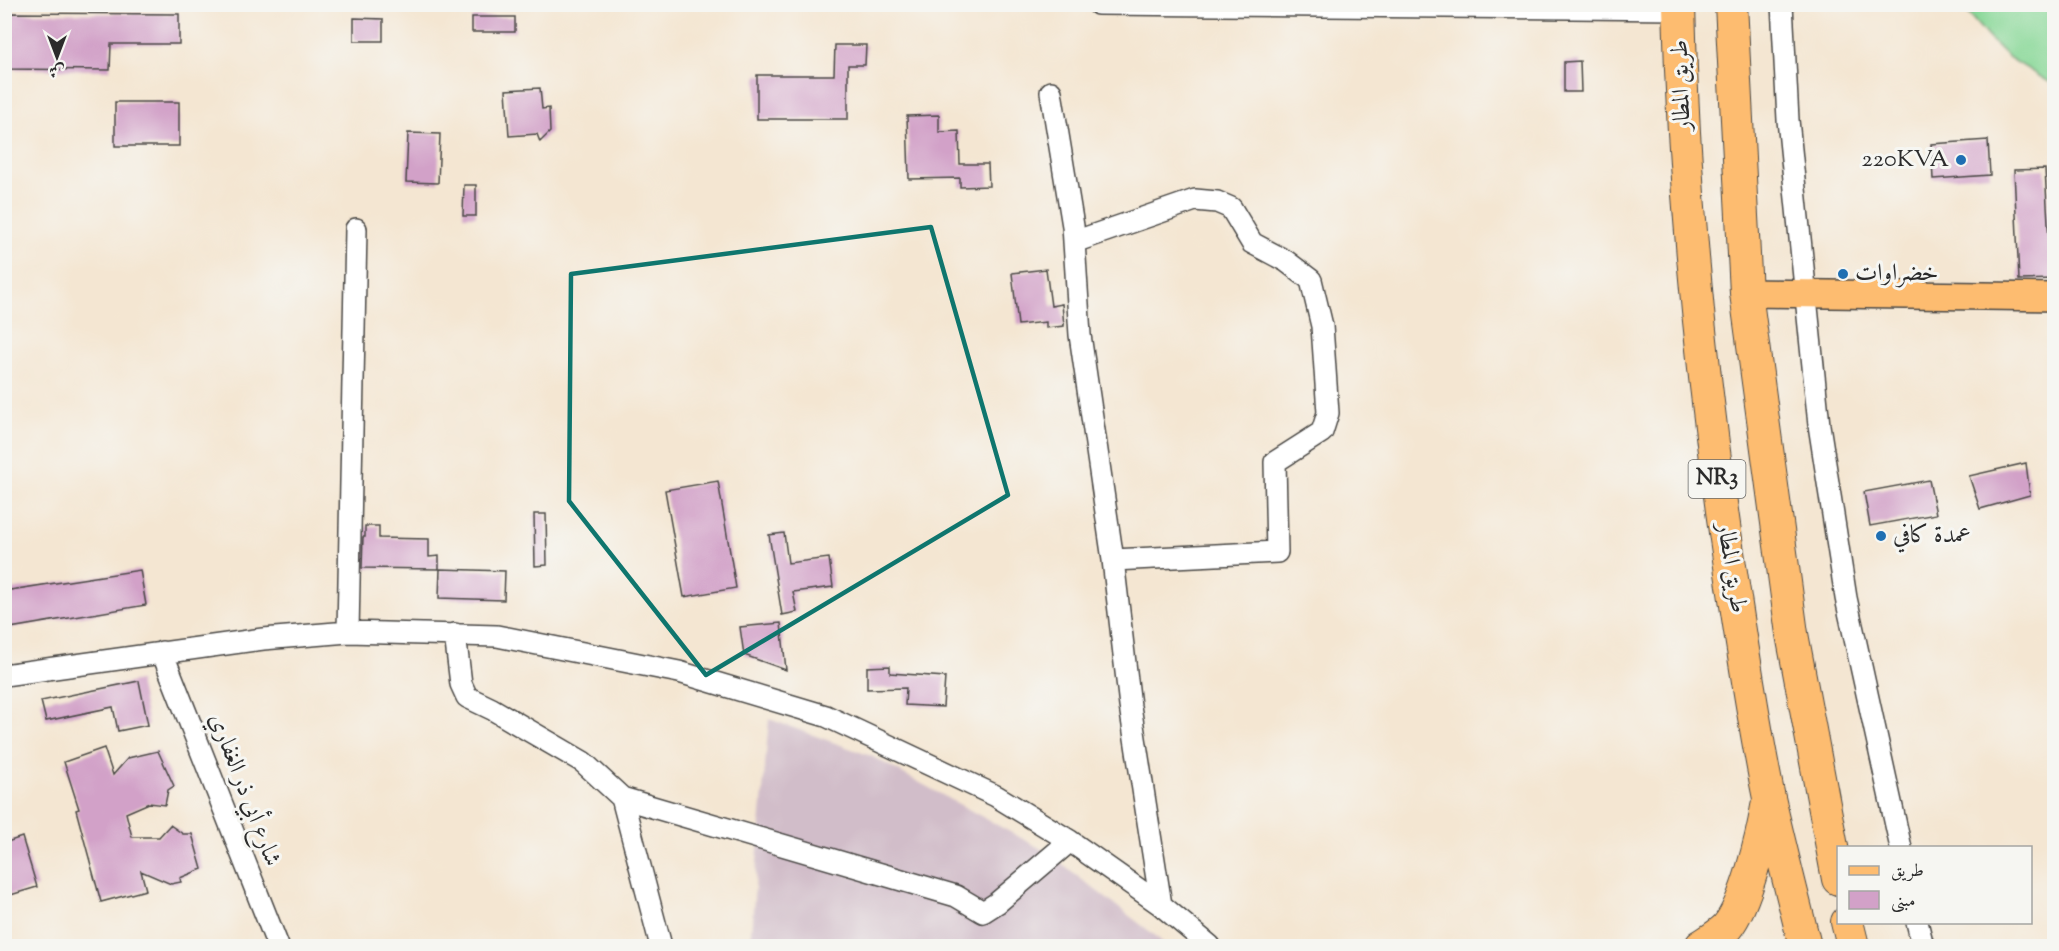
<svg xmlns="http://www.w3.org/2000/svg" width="2059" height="951" font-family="'Sorts Mill Goudy',Amiri,serif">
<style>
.industrial{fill:#d1bdc9}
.green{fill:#89d898;stroke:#5a8262;stroke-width:1.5}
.building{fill:#d2a1c8}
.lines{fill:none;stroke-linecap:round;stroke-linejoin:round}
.minor-casing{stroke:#494744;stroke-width:24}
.major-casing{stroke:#494744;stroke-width:30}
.highway-casing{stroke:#494744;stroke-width:34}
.minor{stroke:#fff;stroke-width:21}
.major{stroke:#fdbc70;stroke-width:27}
.highway{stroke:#fdbc70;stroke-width:32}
.marked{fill:none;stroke:#0f766e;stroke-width:4.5;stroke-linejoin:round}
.poi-dot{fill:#1f6fb2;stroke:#f6f6f2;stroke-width:2}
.labels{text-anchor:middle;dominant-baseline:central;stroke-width:6;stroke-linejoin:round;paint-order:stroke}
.shield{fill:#f6f6f2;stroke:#686867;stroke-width:1.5}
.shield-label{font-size:22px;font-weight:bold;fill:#2b2b2b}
.street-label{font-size:24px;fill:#2b2b2b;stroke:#f6f6f2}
.poi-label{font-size:24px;fill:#2b2b2b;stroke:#f6f6f2;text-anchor:start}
</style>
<rect width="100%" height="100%" fill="#f6f6f2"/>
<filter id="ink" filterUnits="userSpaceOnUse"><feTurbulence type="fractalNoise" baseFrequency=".0167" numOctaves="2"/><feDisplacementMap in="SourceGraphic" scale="12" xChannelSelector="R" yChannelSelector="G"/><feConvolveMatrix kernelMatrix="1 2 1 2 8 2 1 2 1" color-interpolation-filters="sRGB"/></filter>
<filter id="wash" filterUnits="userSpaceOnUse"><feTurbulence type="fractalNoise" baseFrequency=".008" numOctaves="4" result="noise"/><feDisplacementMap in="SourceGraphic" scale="24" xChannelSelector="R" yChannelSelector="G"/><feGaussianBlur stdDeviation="1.35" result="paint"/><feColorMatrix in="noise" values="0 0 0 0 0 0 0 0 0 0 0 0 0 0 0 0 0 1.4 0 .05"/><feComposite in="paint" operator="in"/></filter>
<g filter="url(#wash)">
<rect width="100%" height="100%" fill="#f4e6d2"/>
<path class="industrial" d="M769,719l102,37 172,94 114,87 9,9h-416z"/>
<path class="green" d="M1961,5h93v80l-46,-28 -20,-20z"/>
<g id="blocks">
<path class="building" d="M4,13l175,1v30h-68l-1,26 -105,-1z
M472,17h43v15h-43z
M354,18l29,1v22h-29z
M835,45h31l-1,20h-17v54h-91v-44h77z
M1580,61l1,31h-17v-30z
M540,88l2,21 7,-1 1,24 -10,10 -3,-8 -28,2 -3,-46z
M115,102h64v44h-64z
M939,115v17l20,-1 1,33h28l1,22 -29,1v-9l-51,1 -2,-63z
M408,133l32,1 -2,49 -32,-1z
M1988,140l2,35 -57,4 -2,-35z
M2045,169l4,72 6,2v36l-36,1 -5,-110z
M464,185h12v31h-13z
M1046,269l5,37 11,-2 2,22 -18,2v-6l-28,3 -6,-52z
M2026,463l4,32 -50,14 -11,-33z
M1929,480l7,34 -66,12 -6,-34z
M718,481l18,107 -52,9 -19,-107z
M534,514h12l1,51 -12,1z
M365,526h14v12l50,1v18l10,-1v13l-77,-1 1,-31h2z
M784,533l4,30 41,-5 4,29 -40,5 4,20 -15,3 -13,-80z
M440,569l65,2 -1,29 -65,-2z
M140,570l6,35 -142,24v-38z
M781,623l5,47 -42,-15 -4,-28z
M890,666v7l55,4 -2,30 -38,-2 1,-17 -39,1v-22z
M139,681l9,44 -30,6 -5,-24 -67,14 -5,-20z
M104,748l9,27 15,-17 30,-7 16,35 -6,4 -3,15 -16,-2 -23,10 6,24h27l11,-12 13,9h9l10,35 -22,9 1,4 -10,2 -30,-13 5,19 -45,12 -25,-92 3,-1 -15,-47z
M22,837l15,50 -33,10v-54z"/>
</g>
</g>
<g filter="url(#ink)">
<use href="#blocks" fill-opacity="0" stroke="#494744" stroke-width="1.5"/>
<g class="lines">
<defs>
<path id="minor" d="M1098,4l581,5
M1782,4l6,116 31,305 27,173 55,250
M1051,92l22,134 7,109 33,225 17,146 31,199
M1074,242l121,-42 22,2 14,6 21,35 34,18 25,19 11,46 6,87 -6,19 -47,30 2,90 -164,8
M348,632l8,-403
M455,634l6,50 6,13 25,12 91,53 39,36 39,148
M162,652l116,294
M4,675l259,-36 85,-7 149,4 182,36 147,44 170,80 74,45 91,64 49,41
M622,798l334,98 27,16 14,-9 73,-62
M1917,922l6,24"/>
<path id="major" d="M1746,293l308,4"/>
<path id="highway" d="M1679,4c4,189 23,376 51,562 12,77 23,155 39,232 11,49 24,99 36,148
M1731,4l15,289 46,341 46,245
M1847,922l6,24
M1701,946c9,-6 18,-11 26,-19 19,-23 35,-90 40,-120"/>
</defs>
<use href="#minor" class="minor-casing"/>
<use href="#major" class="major-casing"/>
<use href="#highway" class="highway-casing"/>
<use href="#minor" class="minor"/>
<use href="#major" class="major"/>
<use href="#highway" class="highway"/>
</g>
</g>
<path class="marked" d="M931,227l77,268 -302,180 -137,-174 2,-227z"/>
<g class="poi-dot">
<circle cx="1961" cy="160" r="6"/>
<circle cx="1843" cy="274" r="6"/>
<circle cx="1881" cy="536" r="6"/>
</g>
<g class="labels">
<rect class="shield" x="1688.5" y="460" width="57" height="38" rx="4.5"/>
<g class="shield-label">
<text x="1717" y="479">NR3</text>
</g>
<g class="street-label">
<text transform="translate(1682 85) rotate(-92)">طريق المطار</text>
<text transform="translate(1731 568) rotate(81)">طريق المطار</text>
<text transform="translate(244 790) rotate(69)">شارع أبي ذر الغفاري</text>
</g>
<g class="poi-label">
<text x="1949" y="160" text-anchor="end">220KVA</text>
<text x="1855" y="274">خضراوات</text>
<text x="1893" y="536">عمدة كافي</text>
</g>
</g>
<rect width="2059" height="951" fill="none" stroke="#f6f6f2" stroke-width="24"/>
<rect x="1837" y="846" width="195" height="78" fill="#f6f6f2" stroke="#a5a5a2" stroke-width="1.5"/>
<rect x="1849" y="866" width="30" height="9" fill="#fdbc70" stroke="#a5a5a2" stroke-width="1.5"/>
<text x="1891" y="876" font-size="18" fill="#2b2b2b">طريق</text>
<rect x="1849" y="891" width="30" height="18" fill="#d2a1c8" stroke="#a5a5a2" stroke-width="1.5"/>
<text x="1891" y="906" font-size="18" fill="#2b2b2b">مبنى</text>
<g transform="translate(57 57) rotate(180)" stroke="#f6f6f2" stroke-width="4.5" paint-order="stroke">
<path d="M0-4.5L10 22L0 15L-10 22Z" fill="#2b2b2b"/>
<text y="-9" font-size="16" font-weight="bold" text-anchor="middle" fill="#2b2b2b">ش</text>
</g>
</svg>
